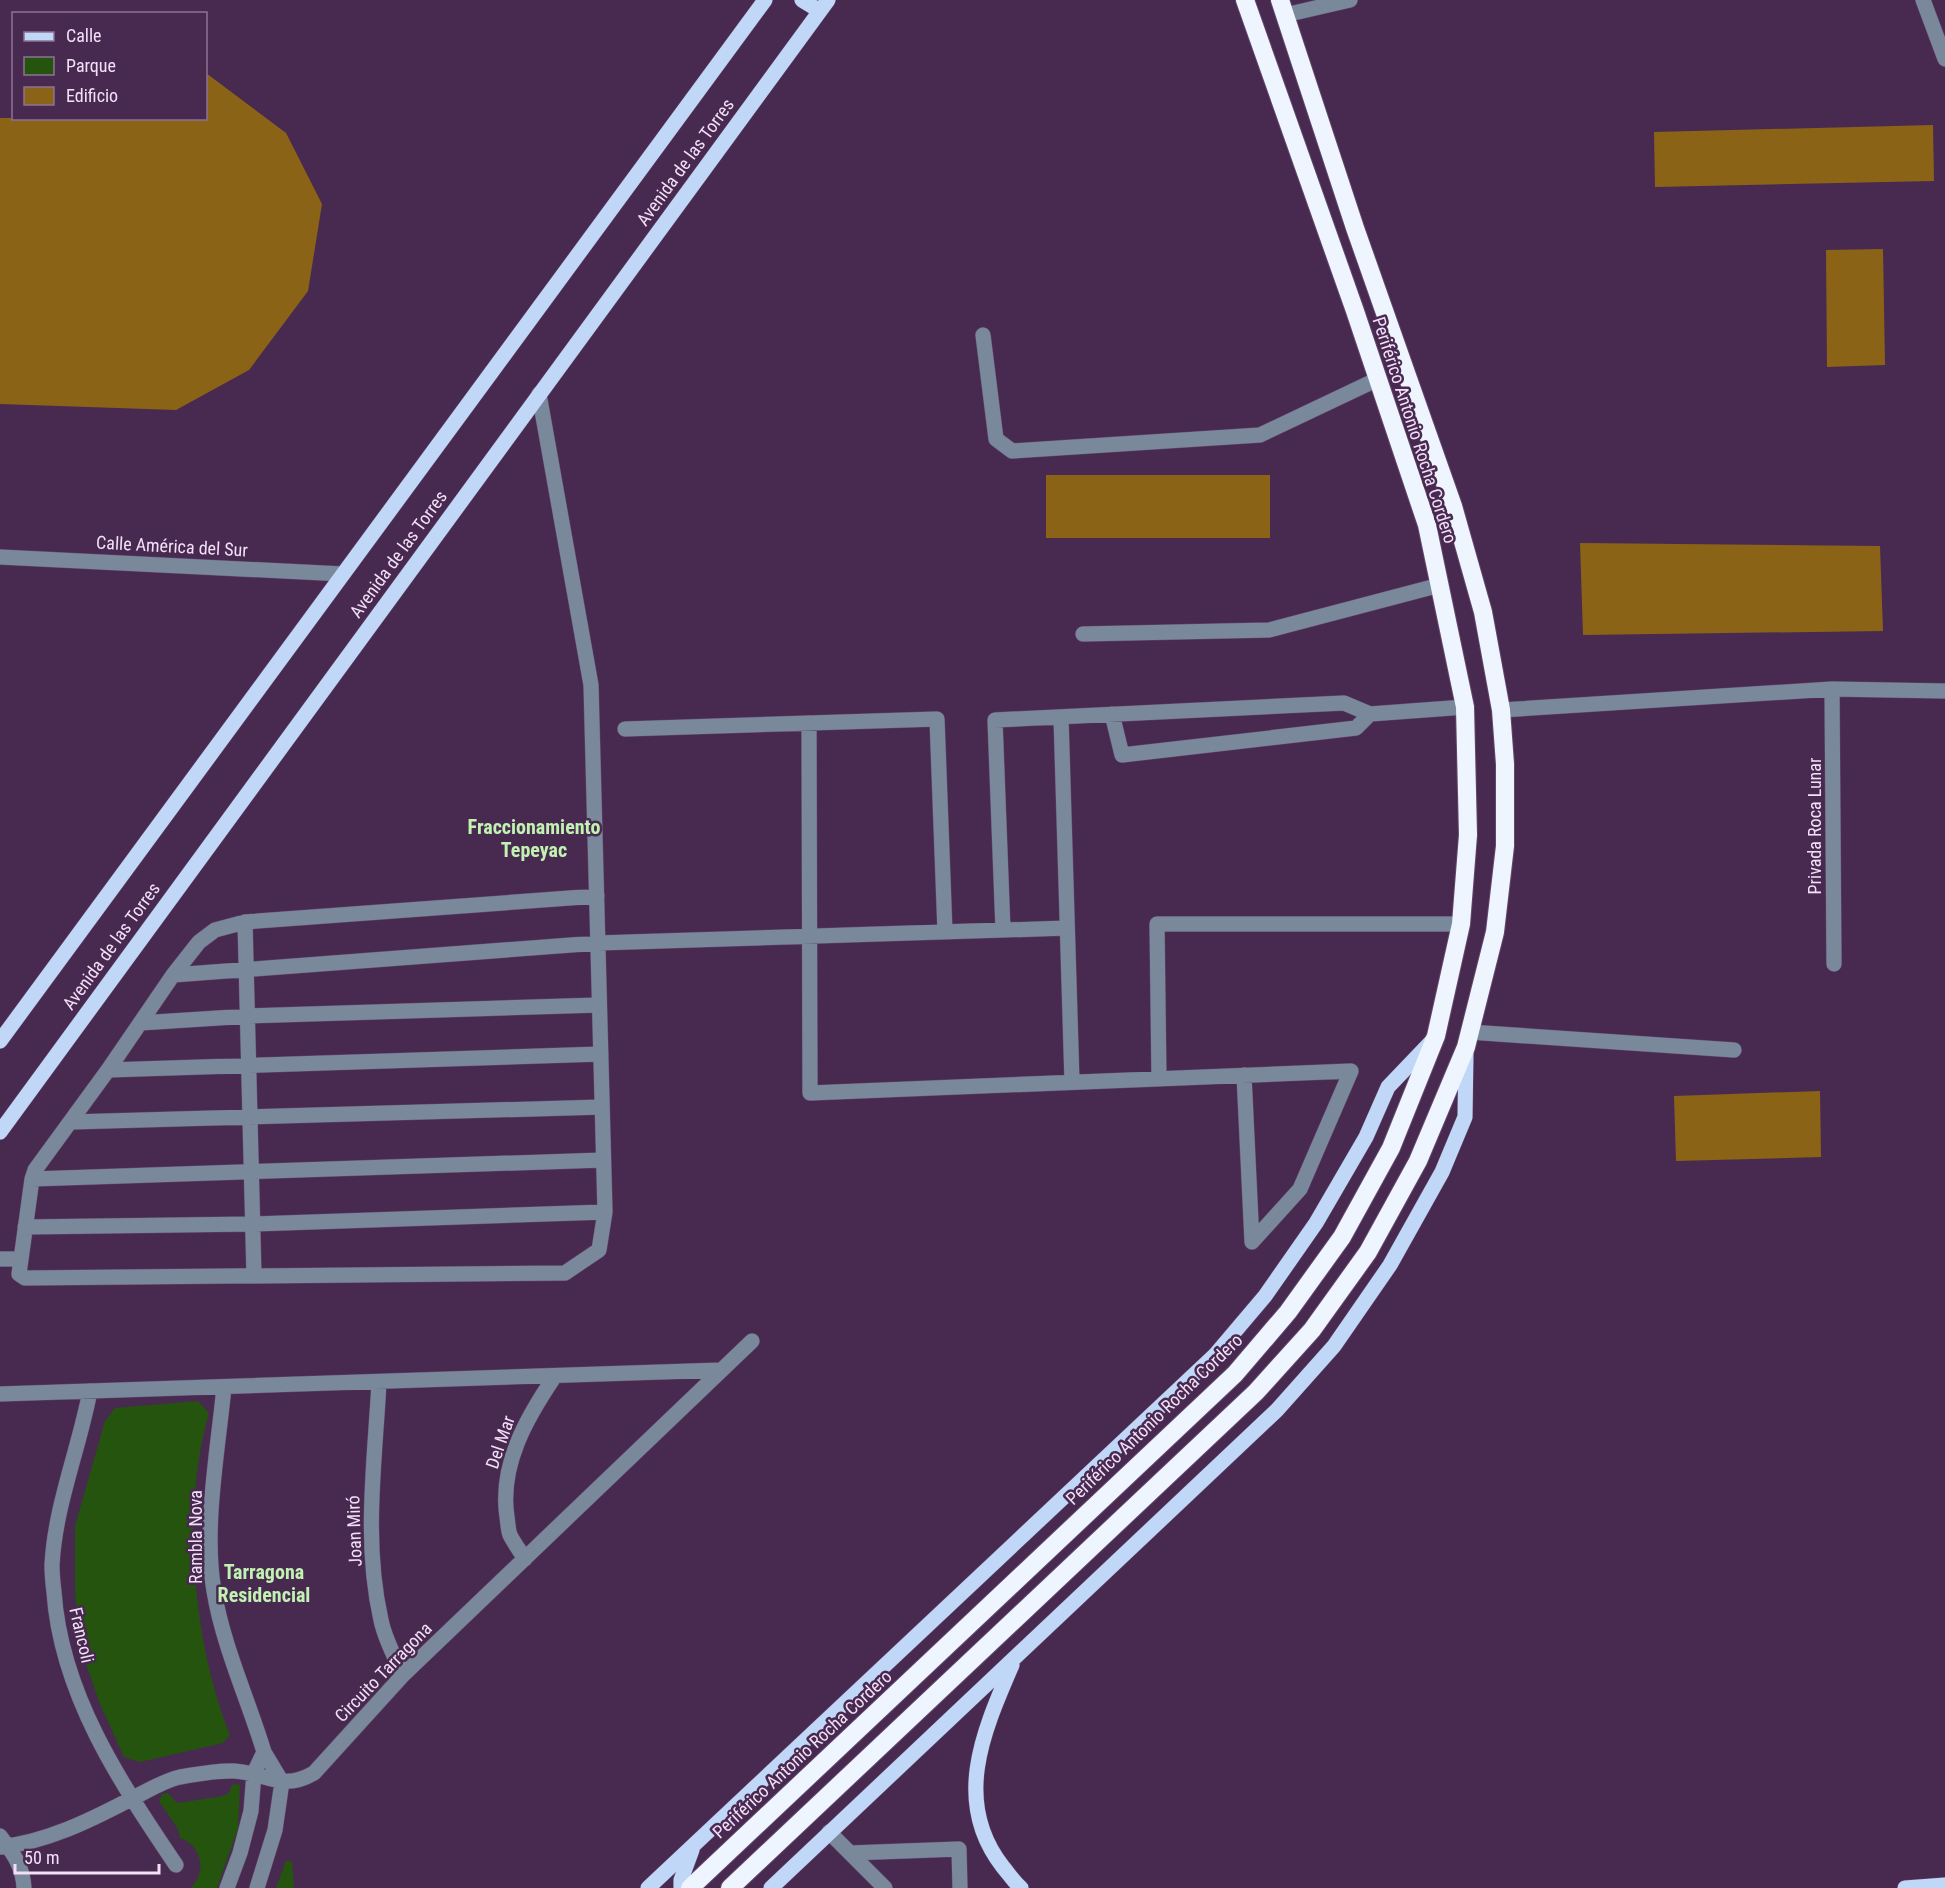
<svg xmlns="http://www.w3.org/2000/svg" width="1945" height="1888" font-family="'Roboto Condensed',sans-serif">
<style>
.green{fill:#24540e}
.building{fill:#8b6317}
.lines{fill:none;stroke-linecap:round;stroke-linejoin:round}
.minor-casing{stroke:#63476c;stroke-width:16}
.major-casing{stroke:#63476c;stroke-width:16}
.highway-casing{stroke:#63476c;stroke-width:20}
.minor{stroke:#7a889c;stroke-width:15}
.major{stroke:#c1d7f7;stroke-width:15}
.highway{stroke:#eef5fe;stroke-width:18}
.labels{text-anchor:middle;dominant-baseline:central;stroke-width:5;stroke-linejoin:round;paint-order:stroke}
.street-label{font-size:18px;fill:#f3e0f8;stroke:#482a51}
.neighbourhood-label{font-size:20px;font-weight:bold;fill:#c1f2b1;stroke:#482a51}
</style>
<rect width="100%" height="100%" fill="#482a51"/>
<path class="green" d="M198,1401l11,12c-28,96 -16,230 21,322l-7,8 -83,19 -16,-5 -24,-53 -19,-54 -6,-57v-67l30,-105 10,-13z
M234,1784l6,1 -2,44 -21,59h-26c16,-17 11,-42 -11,-50l-2,-9 -19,-28 3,-7 6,-1 9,10 46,-7 7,-4v-4z
M286,1861h6l2,27h-18z"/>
<path class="building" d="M206,73l80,60 36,71 -14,87 -59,79 -73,40 -176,-6v-286h206z
M1933,125l1,56 -279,6 -1,-55z
M1883,249l2,116 -58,2 -1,-117z
M1046,475h224v63h-224z
M1580,543l300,3 3,85 -300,4z
M1820,1091l1,66 -145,4 -2,-65z"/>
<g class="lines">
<defs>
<path id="minor" d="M1923,0l22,59
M1285,15l65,-15
M983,335l13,104 16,12 248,-16 118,-56
M539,394l52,291 14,527 -6,38 -34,23 -540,5 -6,-4 13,-95 3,-9 73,-100 65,-95 26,-33 16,-12 30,-8 352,-26
M0,557l343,17
M1083,634l186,-4 171,-45
M1832,689l2,275
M1501,710l331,-21 113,2
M1112,714l10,41 234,-27 14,-14
M1061,717l11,365
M809,723l1,370 541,-22 -51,118 -48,53
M625,729l312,-10 8,213
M245,922l9,354
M1003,930l-8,-210 349,-17 26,11 95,-7
M173,975l425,-32 469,-15
M140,1023l109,-7 350,-11
M1469,1032l265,18
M108,1070l493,-16
M1244,1075l8,167
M1159,1079l-2,-155h304
M71,1122l531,-15
M32,1179l571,-19
M25,1227l228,-3 352,-12
M0,1259h21
M379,1382c-4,79 -16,159 2,238 4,20 14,37 22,55
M224,1387c-6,63 -21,142 -10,204 9,55 34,108 50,161
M90,1391c-11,58 -35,115 -38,174 0,9 1,19 2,27 7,102 66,190 122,273
M0,1394l722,-24
M525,1559c-5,-8 -11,-16 -15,-24 -2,-5 -2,-12 -3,-18 -8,-52 20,-100 48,-141
M829,1832l56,56
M0,1836c13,17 23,30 24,52
M0,1847c46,-5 89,-26 129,-47 17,-8 33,-19 51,-23 18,-3 36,-7 54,-6 34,2 47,21 80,2l89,-98 349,-334
M850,1853l109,-4 1,39
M227,1888l13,-35 11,-42 3,-38 10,-21 18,30 -7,48 -18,58"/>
<path id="major" d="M802,0l18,11
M0,1041l765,-1041
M0,1132l828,-1132
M1012,1665c-29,67 -60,137 -9,202 6,7 11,15 18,21
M648,1888l567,-533 50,-59 51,-73 50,-86 22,-50 44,-46
M681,1888v-8l11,-30
M771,1888l506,-478 57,-64 56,-81 52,-93 23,-55 1,-64
M1905,1888l40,-3"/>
<path id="highway" d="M690,1888l545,-514 53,-62 54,-75 49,-89 45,-112 25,-112 7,-89 -3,-128 -38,-182 -72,-214 -110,-311
M730,1888l526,-496 56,-62 56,-78 50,-91 48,-114 29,-115 10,-86v-82l-4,-54 -18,-98 -30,-106 -98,-278 -75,-228"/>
</defs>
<use href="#minor" class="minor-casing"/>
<use href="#major" class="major-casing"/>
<use href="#highway" class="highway-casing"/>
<use href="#minor" class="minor"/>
<use href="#major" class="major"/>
<use href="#highway" class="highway"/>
</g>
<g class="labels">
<g class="street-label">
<text transform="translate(685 162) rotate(-54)">Avenida de las Torres</text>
<text transform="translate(1415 430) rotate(72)">Periférico Antonio Rocha Cordero</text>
<text transform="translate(172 546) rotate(3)">Calle América del Sur</text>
<text transform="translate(398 554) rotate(-54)">Avenida de las Torres</text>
<text transform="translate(1814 826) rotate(-90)">Privada Roca Lunar</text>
<text transform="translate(111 946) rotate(-54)">Avenida de las Torres</text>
<text transform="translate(1154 1419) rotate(-44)">Periférico Antonio Rocha Cordero</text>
<text transform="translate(500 1442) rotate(-71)">Del Mar</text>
<text transform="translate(354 1531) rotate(-92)">Joan Miró</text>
<text transform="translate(195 1537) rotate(-90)">Rambla Nova</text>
<text transform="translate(82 1635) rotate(77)">Francoli</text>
<text transform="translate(383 1672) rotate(-46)">Circuito Tarragona</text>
<text transform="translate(802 1754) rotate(-43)">Periférico Antonio Rocha Cordero</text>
</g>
<g class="neighbourhood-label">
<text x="534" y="827">Fraccionamiento<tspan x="534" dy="23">Tepeyac</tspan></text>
<text x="264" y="1572">Tarragona<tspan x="264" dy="23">Residencial</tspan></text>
</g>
</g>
<rect x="12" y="12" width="195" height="108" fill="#482a51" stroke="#8c7394" stroke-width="1.5"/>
<rect x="24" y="32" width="30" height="9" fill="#c1d7f7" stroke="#8c7394" stroke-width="1.5"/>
<text x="66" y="42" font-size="18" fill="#f3e0f8">Calle</text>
<rect x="24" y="57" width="30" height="18" fill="#24540e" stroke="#8c7394" stroke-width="1.5"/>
<text x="66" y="72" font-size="18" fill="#f3e0f8">Parque</text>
<rect x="24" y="87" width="30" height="18" fill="#8b6317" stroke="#8c7394" stroke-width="1.5"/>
<text x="66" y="102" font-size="18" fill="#f3e0f8">Edificio</text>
<path d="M15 1864v9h144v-9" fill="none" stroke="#f3e0f8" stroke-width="3"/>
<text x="24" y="1864" font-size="18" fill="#f3e0f8" stroke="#482a51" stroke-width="4.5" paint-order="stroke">50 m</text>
</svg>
